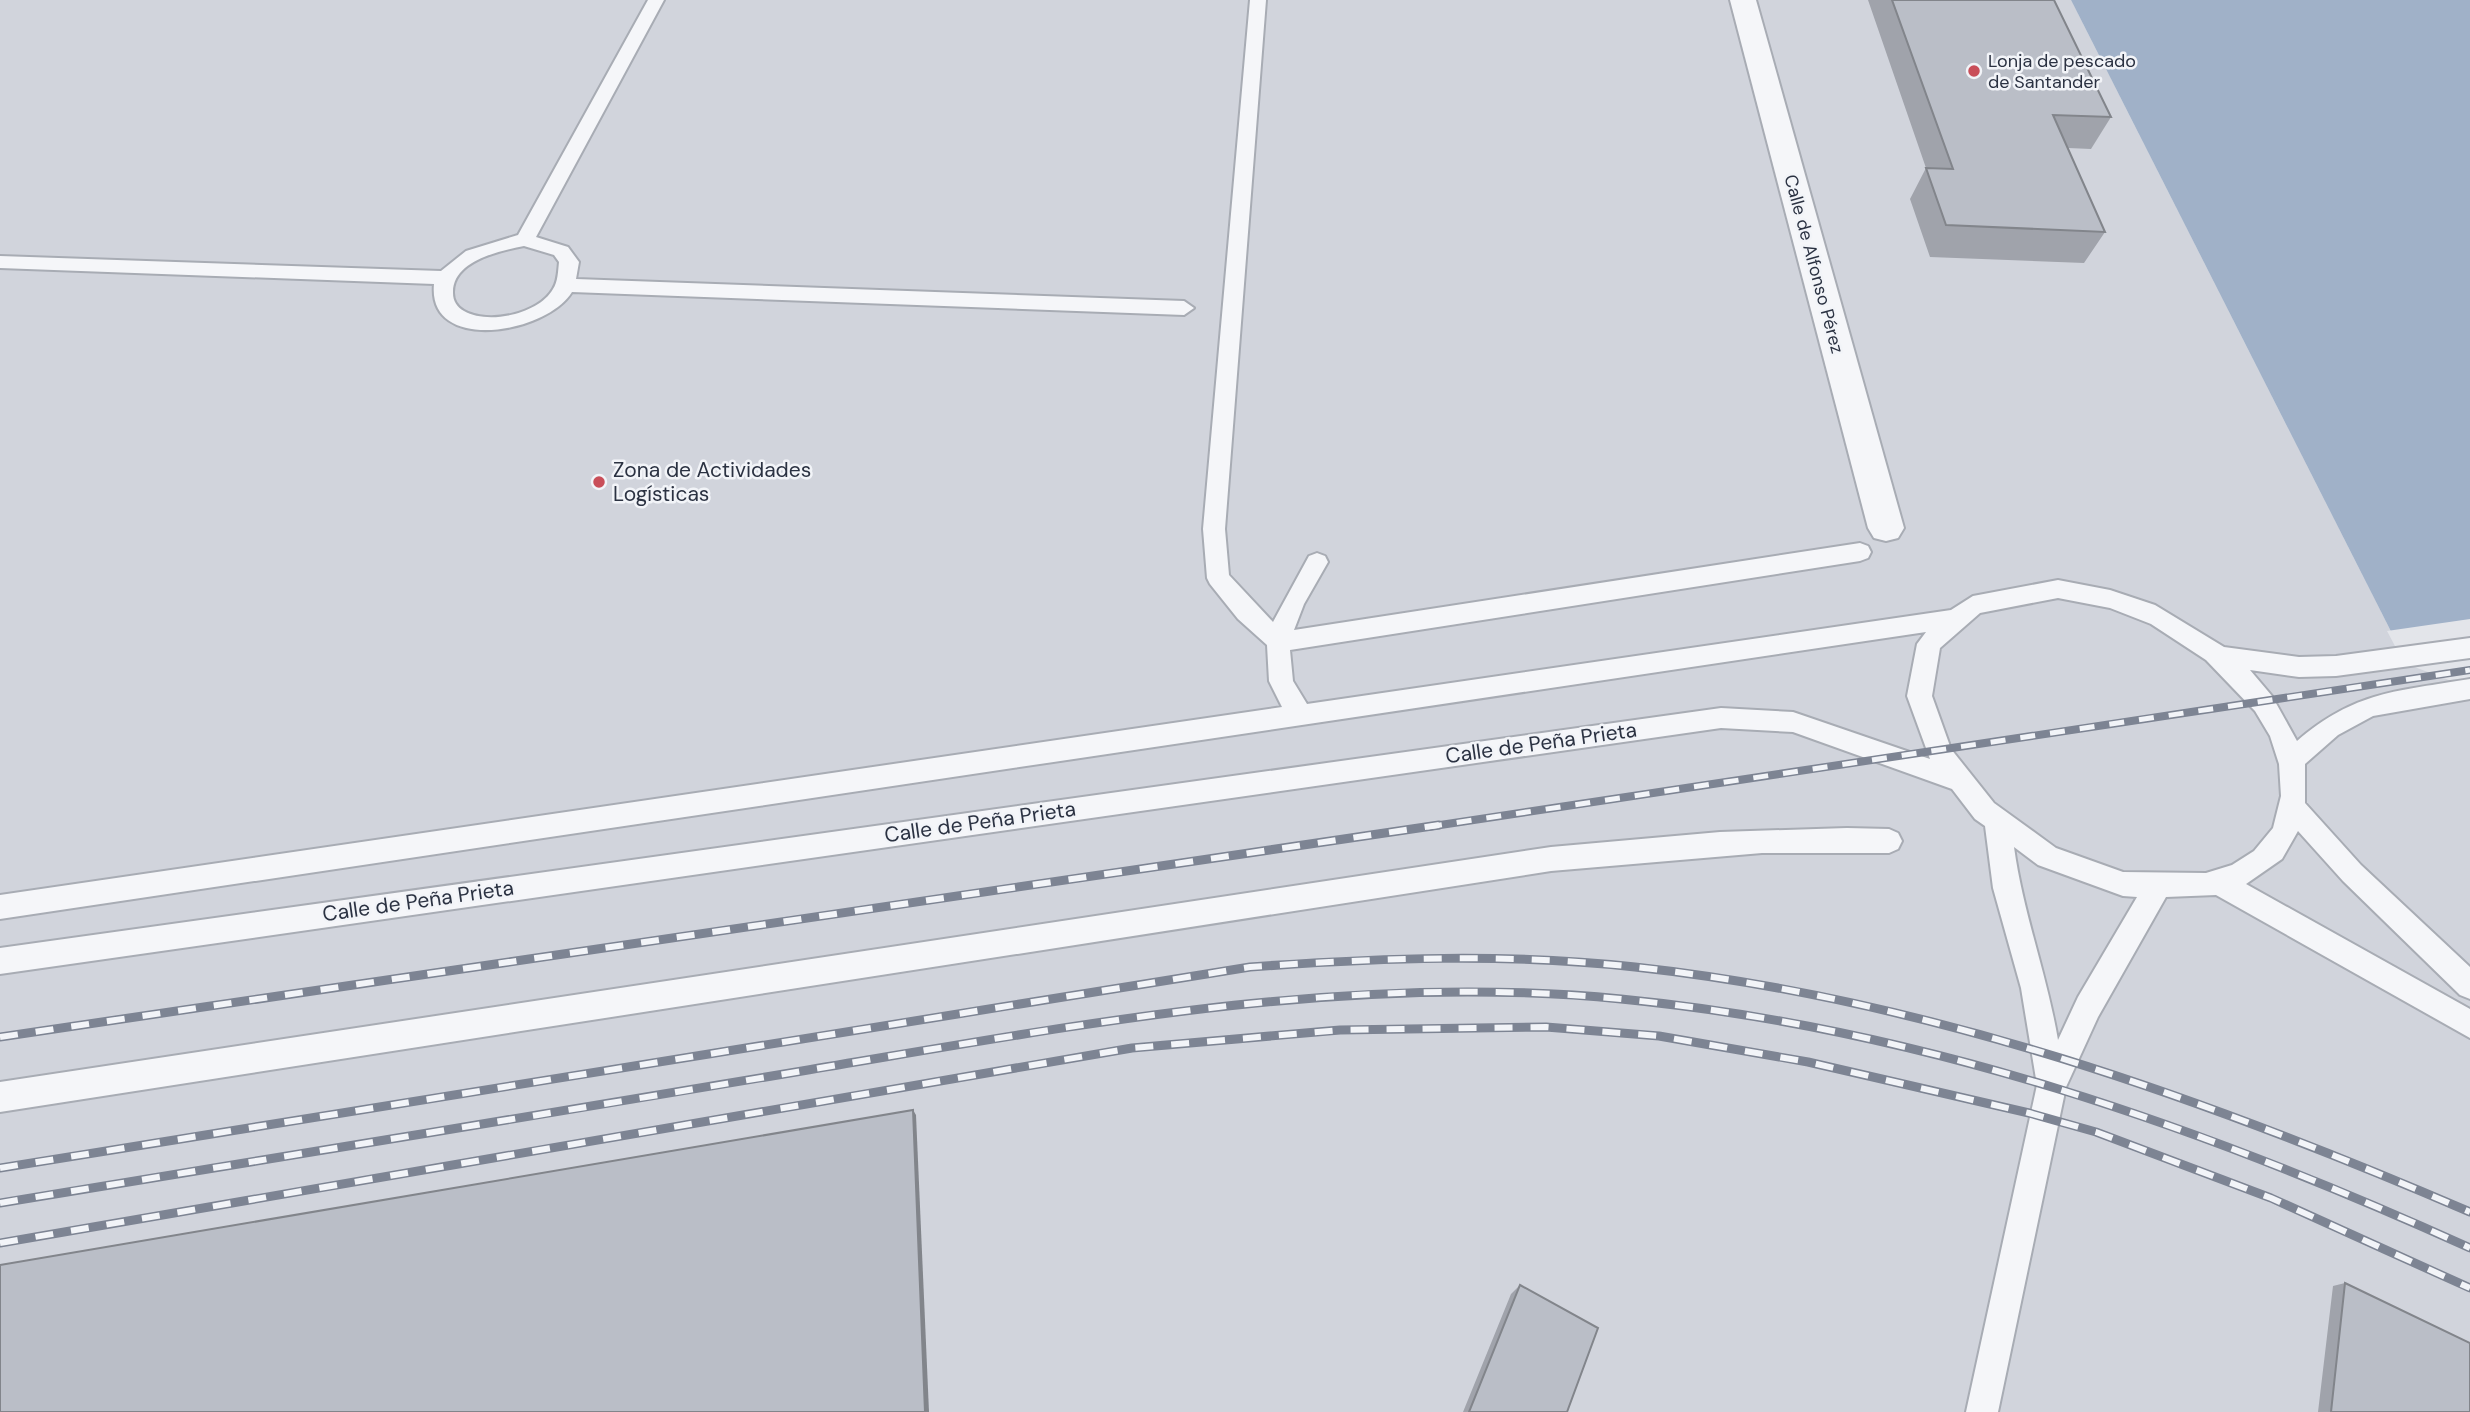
<svg xmlns="http://www.w3.org/2000/svg" width="2470" height="1412" font-family="'DM Sans',sans-serif">
<style>
.built{fill:#d1d4dc}
.water{fill:#a0b1c8}
.pier{fill:#e3e5ea}
.lines{fill:none;stroke-linecap:round;stroke-linejoin:round}
.service-casing{stroke:#a8acb4;stroke-width:4}
.minor-casing{stroke:#a8acb4;stroke-width:4}
.service{fill:#f5f6f9;fill-rule:evenodd}
.minor{fill:#f5f6f9;fill-rule:evenodd}
.rail-far1-casing{stroke:#7d8493;stroke-width:8}
.rail-casing{stroke:#7d8493;stroke-width:9}
.rail-far1{stroke:#f2f4f8;stroke-width:5;stroke-dasharray:15;stroke-linecap:butt}
.rail{stroke:#f2f4f8;stroke-width:6;stroke-dasharray:18;stroke-linecap:butt}
.wall{fill:#a0a3ab}
.shaded-wall{fill:#82858b}
.building{fill:#babec7;stroke:#82858b;stroke-width:2}
.poi-dot{fill:#c94e59;stroke:#f2f4f8;stroke-width:2.5}
.labels{text-anchor:middle;dominant-baseline:central;stroke-width:5;stroke-linejoin:round;paint-order:stroke}
.far-poi-label{font-size:18px;fill:#2b3242;stroke:#f2f4f8;text-anchor:start}
.far-street-label{font-size:18px;fill:#2b3242;stroke:#f2f4f8}
.poi-label{font-size:21px;fill:#2b3242;stroke:#f2f4f8;text-anchor:start}
.street-label{font-size:21px;fill:#2b3242;stroke:#f2f4f8}
</style>
<rect width="100%" height="100%" fill="#e3e5ea"/>
<path class="built" d="M0,0h2071l335,661 64,23v728h-2470z"/>
<path class="water" d="M2071,0h399v684l-64,-23z"/>
<path class="pier" d="M2470,619v69l-66,-25 -17,-32z"/>
<g class="lines">
<defs>
<path id="service" d="M648,0h16l-128,237 32,10 11,15 -3,17 608,22 10,7 -10,7 -612,-23c-26,42 -145,62 -138,-8l-434,-16v-12l441,15 25,-20 52,-16zM524,246l30,9 5,7c-1,9 -1,20 -6,27 -14,25 -65,36 -89,22 -7,-4 -11,-10 -11,-18 -1,-32 46,-42 71,-47z
M1250,0h16l-41,529 4,46 44,47 36,-66 8,-3 8,3 3,6 -24,42 -10,26 566,-87 8,3 3,6 -3,6 -8,3 -570,89 3,31 14,23 644,-94 22,-14 85,-16 52,10 45,15 69,42 75,10 37,-1 134,-18v20l-134,18 -37,1 -49,-7 22,26 25,45c58,-50 101,-50 173,-62v20l-97,17 -35,19 -33,29v39l56,62 109,102v32l-10,-4 -117,-114 -45,-50 -16,28 -36,25 224,125v29l-254,-143 -50,2 -68,120 -32,70 -68,325h-32l71,-327 -16,-97 -28,-100 -8,-62 -10,-7 -23,-30 -159,-57 -72,-4 -1721,246v-26l1721,-240 72,4 137,47 -23,-63 10,-52 9,-12 -1926,287v-24l1282,-188 -13,-26 -2,-36 -29,-26 -28,-35 -3,-6 -4,-49zM2058,598l52,10 41,16 55,36 49,51 15,25 9,28 2,32 -8,32 -19,23 -22,14 -26,8 -83,-1 -67,-24 -62,-45 -43,-54 -19,-53 8,-48 40,-35zM2014,847l24,18 85,31 14,1 -59,100 -20,43c-11,-65 -35,-127 -44,-193z
M1847,828l42,1 9,4 4,8 -4,8 -9,4h-127l-211,18 -1551,241v-30l1551,-235 169,-15z"/>
<path id="minor" d="M1730,0h26l148,528 -6,10 -12,3 -12,-3 -6,-10z"/>
</defs>
<use href="#service" class="service-casing"/>
<use href="#minor" class="minor-casing"/>
<use href="#service" class="service"/>
<use href="#minor" class="minor"/>
<defs>
<path id="rail-far1" d="M1427,827l1043,-157"/>
<path id="rail" d="M0,1037l1439,-212
M0,1168l1250,-201c128,-9 258,-14 385,0 292,32 567,130 835,245
M0,1203c267,-44 535,-87 802,-132 272,-45 542,-99 819,-72 299,29 578,126 849,249
M0,1243l1132,-195 208,-18 206,-3 113,9 149,26 221,51 67,19 175,66 199,90"/>
</defs>
<use href="#rail-far1" class="rail-far1-casing"/>
<use href="#rail" class="rail-casing"/>
<use href="#rail-far1" class="rail-far1"/>
<use href="#rail" class="rail"/>
</g>
<path class="wall" d="M1868,0h186l57,117 -20,32 -23,-1 37,84 -21,31 -154,-6 -20,-58 16,-31z
M2345,1283l125,129h-152l15,-126z
M1520,1285l47,127h-104l48,-118z"/>
<path class="shaded-wall" d="M913,1110l3,5 13,297h-4z"/>
<path class="building" d="M1892,0h162l57,117 -58,-2 52,117 -159,-7 -20,-57 27,1z
M913,1110l12,302h-925v-147z
M2345,1283l125,60v69h-139z
M1520,1285l78,43 -31,84h-98z"/>
<g class="poi-dot">
<circle cx="1974" cy="71" r="7"/>
<circle cx="599" cy="482" r="7"/>
</g>
<g class="labels">
<g class="far-poi-label">
<text x="1988" y="61">Lonja de pescado<tspan x="1988" dy="21">de Santander</tspan></text>
</g>
<g class="far-street-label">
<text transform="translate(1814 264) rotate(75)">Calle de Alfonso Pérez</text>
</g>
<g class="poi-label">
<text x="613" y="470">Zona de Actividades<tspan x="613" dy="24">Logísticas</tspan></text>
</g>
<g class="street-label">
<text transform="translate(1541 743) rotate(-8)">Calle de Peña Prieta</text>
<text transform="translate(980 822) rotate(-8)">Calle de Peña Prieta</text>
<text transform="translate(418 901) rotate(-8)">Calle de Peña Prieta</text>
</g>
</g>
</svg>
